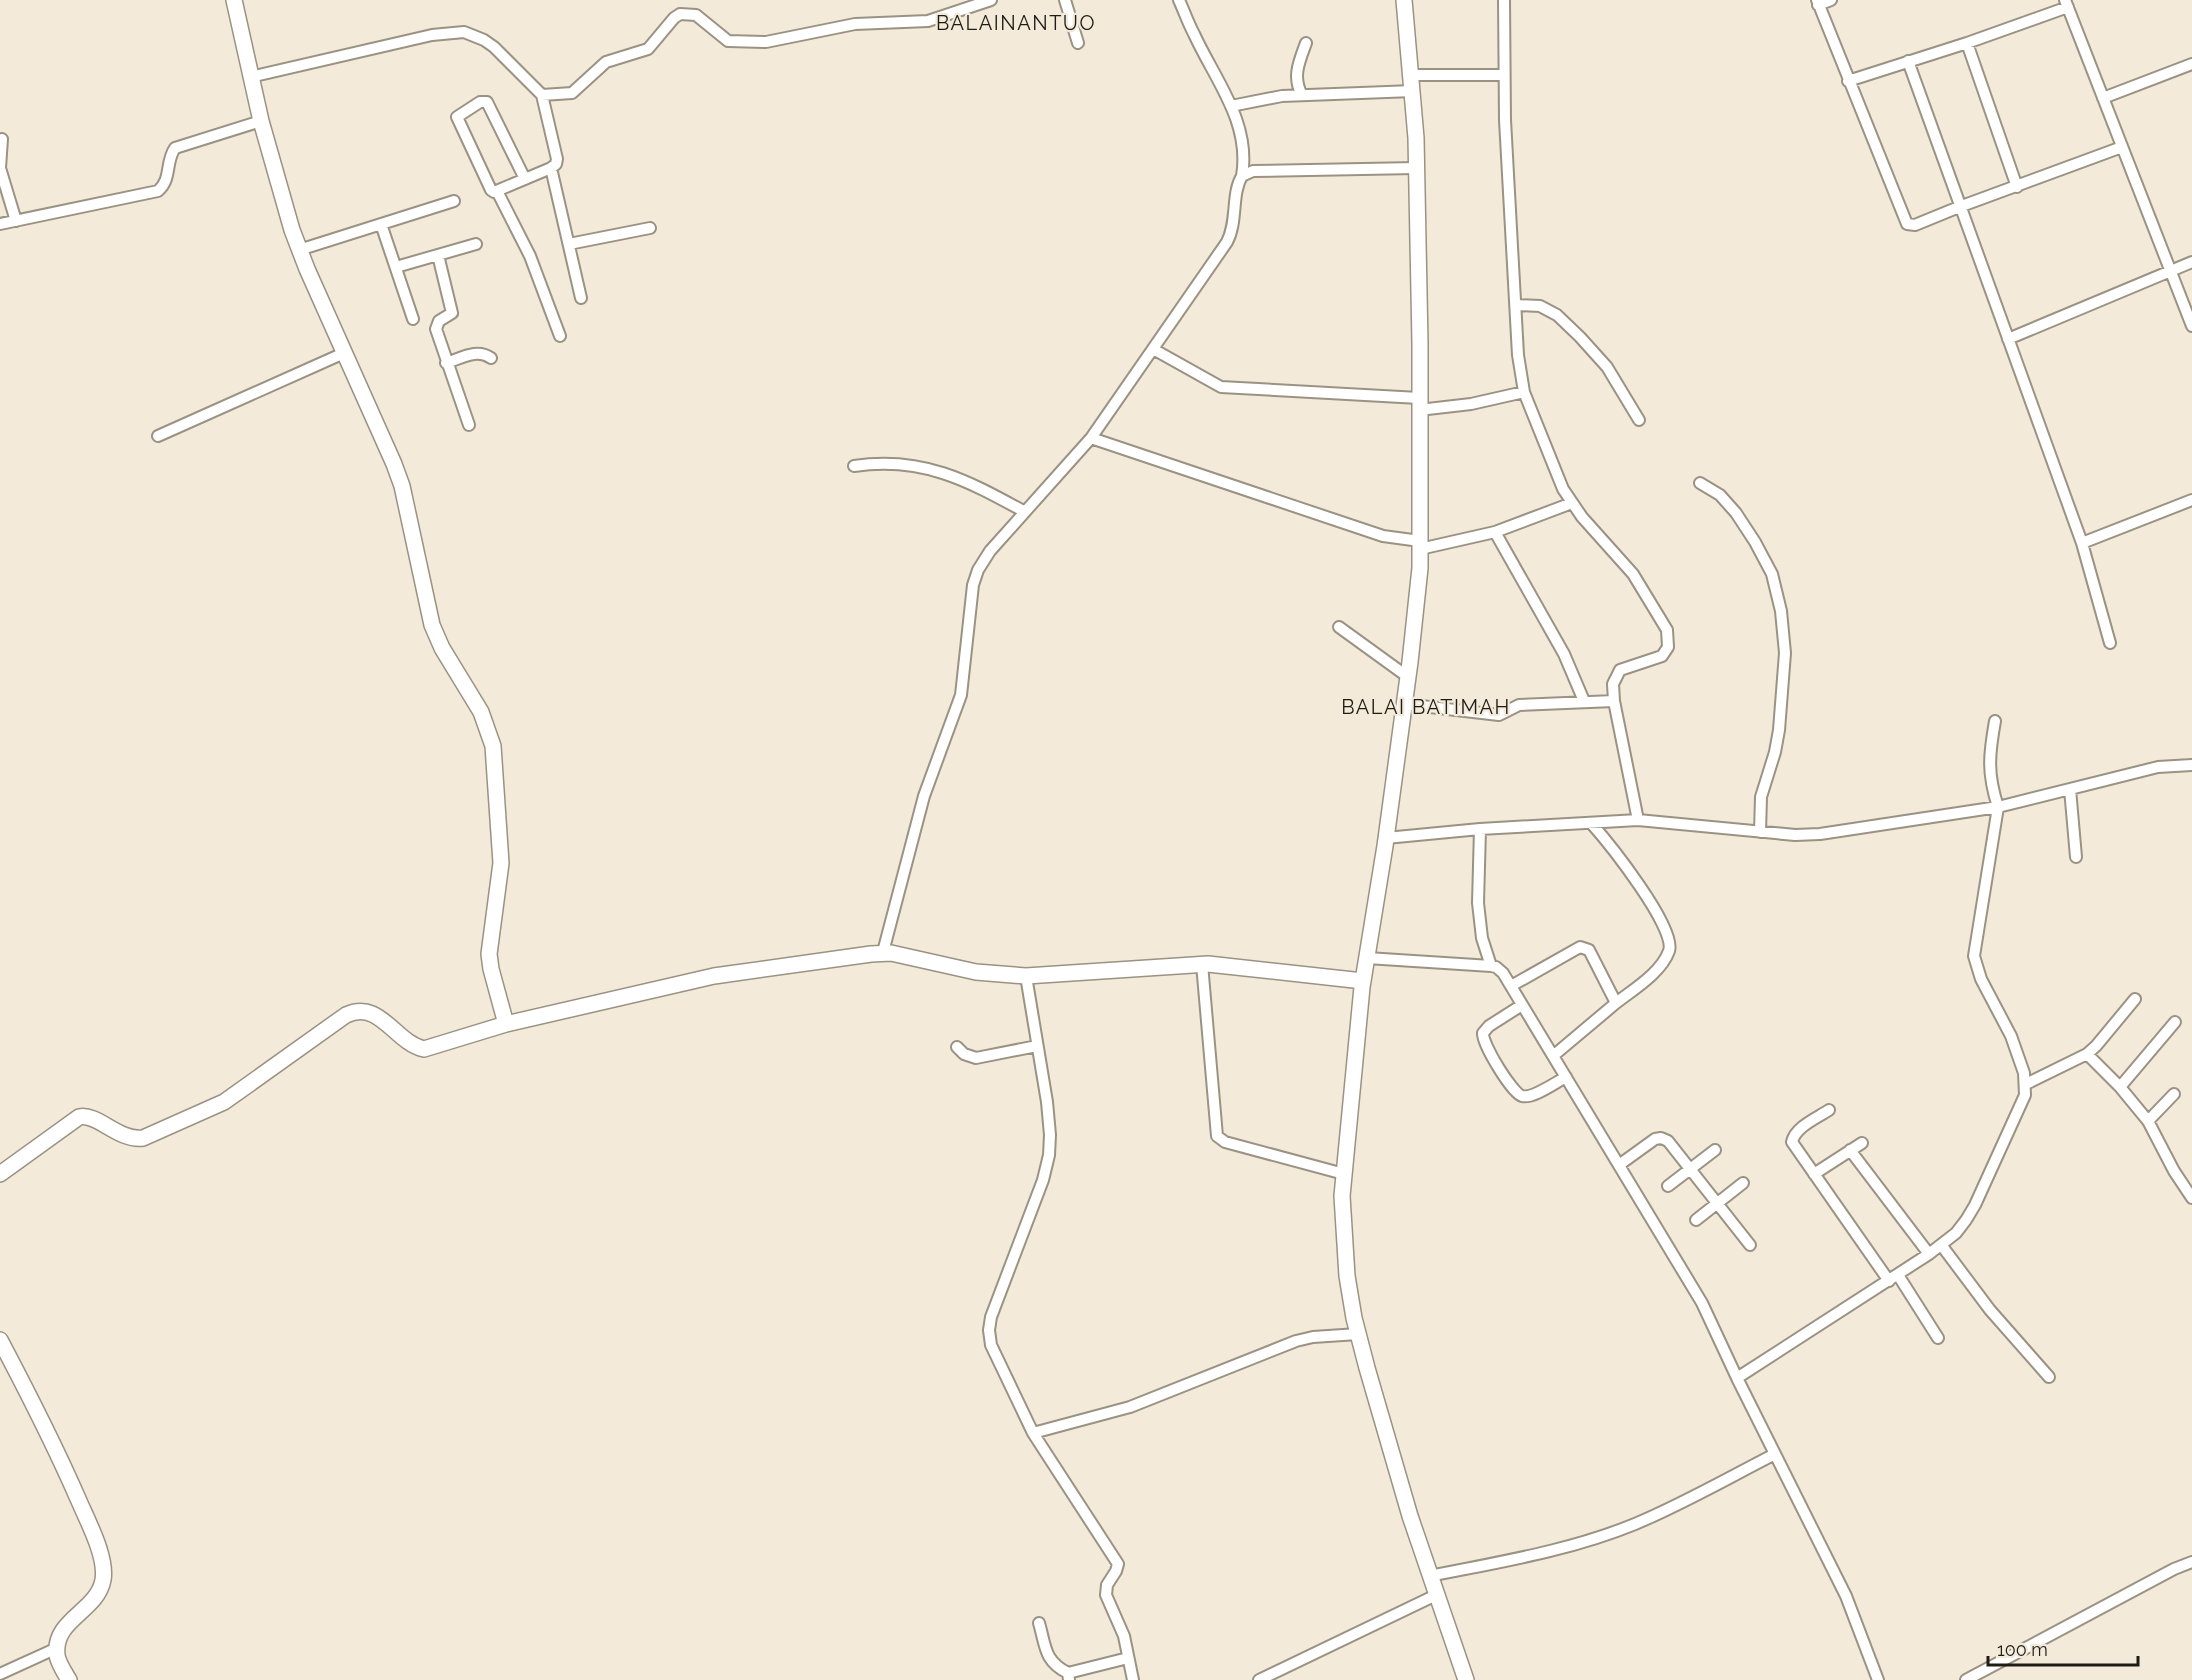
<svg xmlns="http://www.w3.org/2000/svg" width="2192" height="1680" font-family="Raleway,sans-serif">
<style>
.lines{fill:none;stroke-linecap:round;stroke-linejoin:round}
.street-casing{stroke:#9a9283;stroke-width:14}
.secondary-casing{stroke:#9a9283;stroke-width:18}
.street{stroke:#fff;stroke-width:10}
.secondary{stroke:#fff;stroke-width:15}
.labels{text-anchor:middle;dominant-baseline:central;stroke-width:4.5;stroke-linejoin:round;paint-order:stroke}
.quarter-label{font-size:20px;letter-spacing:1.5px;fill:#1f1c16;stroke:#f3eada}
</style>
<rect width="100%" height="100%" fill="#f3eada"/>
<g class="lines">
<defs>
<path id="street" d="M1065,0l13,43
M1179,0c5,11 9,23 15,34 21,46 57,88 48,142
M1504,0l1,120 13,235 6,37 39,97 19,28 51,57 34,56 1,17 -6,9 -42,14 -7,14 1,17 24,119
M1817,0l90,224 8,1 44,-18 163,-60
M2065,0l127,326
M1818,5l13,-5
M1967,43l50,144
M1908,61l174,482 28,100
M1411,75h92
M250,77l182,-42 32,-3 20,8 10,7 48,48 30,-2 34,-31 42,-13 26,-31 6,-4 16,1 32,26 38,1 89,-18 73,-3 63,-21
M1848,81l119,-38 101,-36
M1302,95c-10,-18 -3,-33 4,-52
M2103,98l89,-34
M1231,106l51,-10 131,-5
M2,139l-2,29 16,53
M551,168l30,130
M525,179l-38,-77h-7l-23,15 34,73 3,2 57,-24 5,-4 1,-5 -15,-64
M497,191l33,65 30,80
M0,224l158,-33c14,-12 7,-29 17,-43l86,-27
M381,224l32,95
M569,244l81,-16
M299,250l155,-49
M438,255l14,58 -13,8 -3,8 33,96
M396,267l80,-23
M1516,305l24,1 17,9 23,22 27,30 32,53
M2008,339l184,-77
M1153,349l68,38 198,11
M446,363c16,-5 31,-15 45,-5
M1419,410l52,-6 53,-12
M158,436l186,-83
M1091,438l292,98 37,5
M854,466c68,-10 113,14 171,46
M1700,483l20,12 16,18 19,29 17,32 9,37 4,42 -6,77 -4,22 -14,45 -1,35
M1495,532l69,122 20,47
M2082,543l110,-43
M1420,549l75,-17 77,-29
M1339,627l69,50
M1404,704l95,11 20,-10 95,-4
M2070,789l6,68
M1591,823c17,19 86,105 78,128 -8,22 -35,38 -53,52
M1480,829l-2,74 4,35 9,28
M1386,838l94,-9 158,-9 157,15 25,-1 178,-27 160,-40 34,-2
M883,952l41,-156 37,-101 12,-110 5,-15 12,-19 101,-113 136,-196c11,-21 4,-48 15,-66l11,-5 163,-3
M1367,958l124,8 5,1 7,6 199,330 35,75 109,218 32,84
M1202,964l15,172 8,6 119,32
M1026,976l21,126 3,33 -1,20 -6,25 -52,137 -2,13 2,15 42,88 85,131 -2,7 -9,14 -1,10 18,41 9,44
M1511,986l69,-39 9,3 27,53 -63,53
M1522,1005l-33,21 -6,7c-1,11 29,60 39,63 11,3 34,-14 44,-19
M957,1047l7,7 12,4 61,-12
M2087,1054l33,33 28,34 26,50 18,27
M2026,1084l61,-30 9,-8 39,-47
M2120,1087l55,-65
M1829,1110c-12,8 -34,17 -37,32l97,139
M2148,1121l26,-27
M1850,1150l79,104
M1619,1165l36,-26 6,-1 7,3 82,104
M1814,1174l48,-31
M1668,1186l47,-36
M1696,1220l47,-37
M1942,1246l48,64 59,67
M1898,1275l40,63
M1737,1378l192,-124 27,-21 10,-13 9,-15 50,-110 -1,-22 -13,-37 -30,-57 -7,-23 24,-149c-11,-34 -9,-52 -3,-86
M1033,1433l97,-26 166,-66 17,-4 45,-3
M1430,1576c69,-14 139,-25 205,-52 48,-20 93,-46 140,-70
M1039,1623c7,24 5,38 29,50
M0,1674l57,-26
M1069,1680l-1,-7 60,-15
M1259,1680l177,-85
M1966,1680l208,-111 18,-7"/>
<path id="secondary" d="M234,0l27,121 31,109 15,39 87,195 8,22 30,139 10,23 39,64 12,34 8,117 -12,91 2,15 15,55
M1404,0l12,138 4,206v224l-10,94 -25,184 -23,141 -20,209 5,80 7,42 13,50 43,148 56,164
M0,1174l79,-57c19,-4 39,24 64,21l81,-36 122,-87c34,-16 48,27 78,34l82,-25 208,-48 157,-22 20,-1 85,19 50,4 182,-12 155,17
M0,1340c28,53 55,106 79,161 9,21 28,56 24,79 -6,32 -50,39 -46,75 1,8 8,18 12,25"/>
</defs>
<use href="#street" class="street-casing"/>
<use href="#secondary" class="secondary-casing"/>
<use href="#street" class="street"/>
<use href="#secondary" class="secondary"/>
</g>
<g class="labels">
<g class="quarter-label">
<text x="1016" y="23">BALAINANTUO</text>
<text x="1426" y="707">BALAI BATIMAH</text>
</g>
</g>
<path d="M1988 1656v9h150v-9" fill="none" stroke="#1f1c16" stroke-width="3"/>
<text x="1997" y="1656" font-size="18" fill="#1f1c16" stroke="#f3eada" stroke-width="4.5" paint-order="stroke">100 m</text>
</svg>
